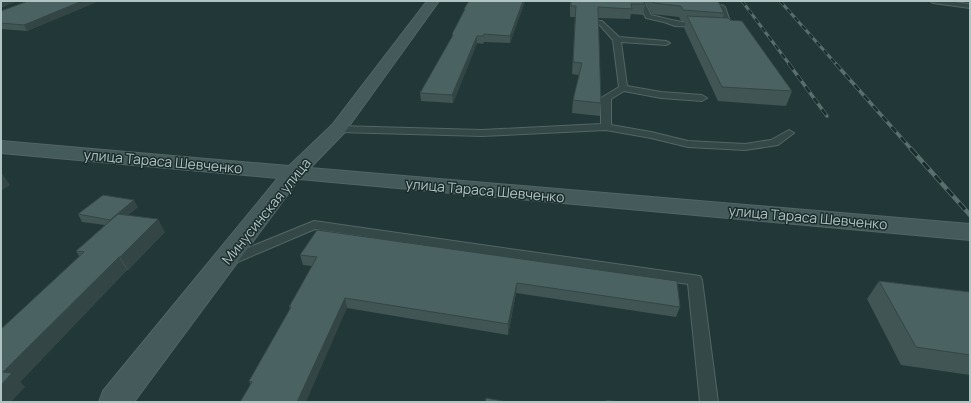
<svg xmlns="http://www.w3.org/2000/svg" width="971" height="403" font-family="Manrope,sans-serif">
<style>
.lines{fill:none;stroke-linecap:round;stroke-linejoin:round}
.lane-casing{stroke:#536565;stroke-width:2}
.secondary-casing{stroke:#536565;stroke-width:2}
.lane{fill:#354848;fill-rule:evenodd}
.secondary{fill:#445a5b;fill-rule:evenodd}
.rail-far2-casing{stroke:#586f6e;stroke-width:3}
.rail-far1-casing{stroke:#586f6e;stroke-width:3.5}
.rail-casing{stroke:#586f6e;stroke-width:4.5}
.rail-far2{stroke:#1b2c2c;stroke-width:2;stroke-dasharray:5.5;stroke-linecap:butt}
.rail-far1{stroke:#1b2c2c;stroke-width:2.5;stroke-dasharray:7;stroke-linecap:butt}
.rail{stroke:#1b2c2c;stroke-width:3;stroke-dasharray:9;stroke-linecap:butt}
.wall{fill:#405554}
.shaded-wall{fill:#344545}
.building{fill:#4a6362;stroke:#344545}
.labels{text-anchor:middle;dominant-baseline:central;stroke-width:3;stroke-linejoin:round;paint-order:stroke}
.street-label{font-size:14px;fill:#b0c4c4;stroke:#1b2c2c}
</style>
<rect width="100%" height="100%" fill="#223737"/>
<g class="lines">
<defs>
<path id="lane" d="M638,1h6l7,14c14,3 26,7 40,8 5,0 9,-1 12,2l-3,2 -25,-1 -11,-4 -18,-4z
M930,1h17l23,3v4l-37,-5z
M722,5l3,2 7,20 -1,1h-8l-3,-2 5,-2 -6,-17z
M598,21h4l17,16 47,4 4,2 -4,2 -45,-3 6,44 34,6 41,3 5,3 -5,3 -41,-3 -37,-7 -13,8v26l40,7 37,9 57,3 26,-4 18,-10 5,3 -16,12 -33,5 -57,-3 -37,-9 -45,-8 -124,6 -144,-4 -5,-3 5,-3 144,4 119,-6v-26l18,-11 -6,-47 -15,-17z
M314,221l386,55 2,4 16,122h-18l-12,-118 -373,-55 -82,35 -5,2 -5,-2 -2,-3 2,-3z"/>
<path id="secondary" d="M427,1h12l-95,132 -34,35 660,56v16l-671,-61 -165,223h-35l4,-11 175,-213 -277,-25v-12l288,25 43,-41z"/>
</defs>
<use href="#lane" class="lane-casing"/>
<use href="#secondary" class="secondary-casing"/>
<use href="#lane" class="lane"/>
<use href="#secondary" class="secondary"/>
<defs>
<path id="rail-far2" d="M742,1l48,64
M780,1l57,64"/>
<path id="rail-far1" d="M789,64l38,52
M836,64l76,86"/>
<path id="rail" d="M911,149l59,66"/>
</defs>
<use href="#rail-far2" class="rail-far2-casing"/>
<use href="#rail-far1" class="rail-far1-casing"/>
<use href="#rail" class="rail-casing"/>
<use href="#rail-far2" class="rail-far2"/>
<use href="#rail-far1" class="rail-far1"/>
<use href="#rail" class="rail"/>
</g>
<path class="wall" d="M28,1h71l-72,30 -26,-2v-18z
M469,1h56l-15,42 -26,-1 -1,2 -6,-1 -24,60 -32,-2 -1,-8 32,-56v-3l12,-22v-3z
M570,1h73l2,3 -2,11 -12,-1 -1,5 -32,-1 3,85 -1,13 -28,-3 1,-13 6,-25 -7,-1 3,-57h-5z
M645,1h73l6,12 -1,5 7,2 62,71 -6,15 -68,-5 -34,-73 2,-7h-5l-2,-4 -27,-3z
M138,207l-10,8 37,17 -37,38h-1l-107,112 5,5 -24,15 78,-146 -3,-5 29,-26 -23,-3 -4,-8z
M317,230l363,77 -4,10 -160,-24 -8,42 -161,-27 -97,76 -1,-3 41,-71 -1,-3 23,-41 -9,-1 -3,-10z
M879,281l91,11v83l-69,-10 -34,-66z"/>
<path class="shaded-wall" d="M1,1h17l-17,7z
M82,1h17l-72,30 -3,-6z
M523,1h2l-15,42v-7z
M477,36v7l-24,60 -1,-8z
M1,172l9,13 -9,6z
M134,200l4,7 -24,20 -4,-7z
M158,219l7,13 -37,38 -8,-13z
M119,257l8,13 -107,112 5,5 -14,15h-10v-17l2,-13z
M517,283l-1,10 -8,42v-11z
M345,298l2,10 -41,94h-9z"/>
<path class="building" d="M28,1h54l-58,24 -23,-2v-12z
M469,1h54l-13,35 -26,-2 -1,2h-6l-25,59 -32,-2 33,-58 -1,-1 13,-25h-1z
M571,1h72l2,3h-14l1,5 -34,-2 3,96 -28,-3 9,-37 -9,-1 3,-56h-5z
M653,1h65l6,12 -41,-3 -2,-4 -27,-3z
M687,16l41,2 2,2 12,1 50,70 -70,-4z
M103,195l31,5 -24,20 -32,-6z
M118,214l40,5 -38,38h-1l-116,115 9,1 -11,12v-56l83,-77 -8,-1z
M317,230l360,51 3,26 -163,-24 -9,41 -163,-26 -48,104h-57l12,-20 -3,-1 42,-74h-2l28,-50 -17,-2z
M879,281l91,11v63l-54,-8z
M486,398l22,4h-23z
M607,400l14,2h-14z"/>
<g class="labels">
<g class="street-label">
<text transform="translate(163 161) rotate(5)">улица Тараса Шевченко</text>
<text transform="translate(485 190) rotate(5)">улица Тараса Шевченко</text>
<text transform="translate(266 211) rotate(-51)">Минусинская улица</text>
<text transform="translate(808 217) rotate(5)">улица Тараса Шевченко</text>
</g>
</g>
<rect width="971" height="403" fill="none" stroke="#b0c4c4" stroke-width="4"/>
</svg>
